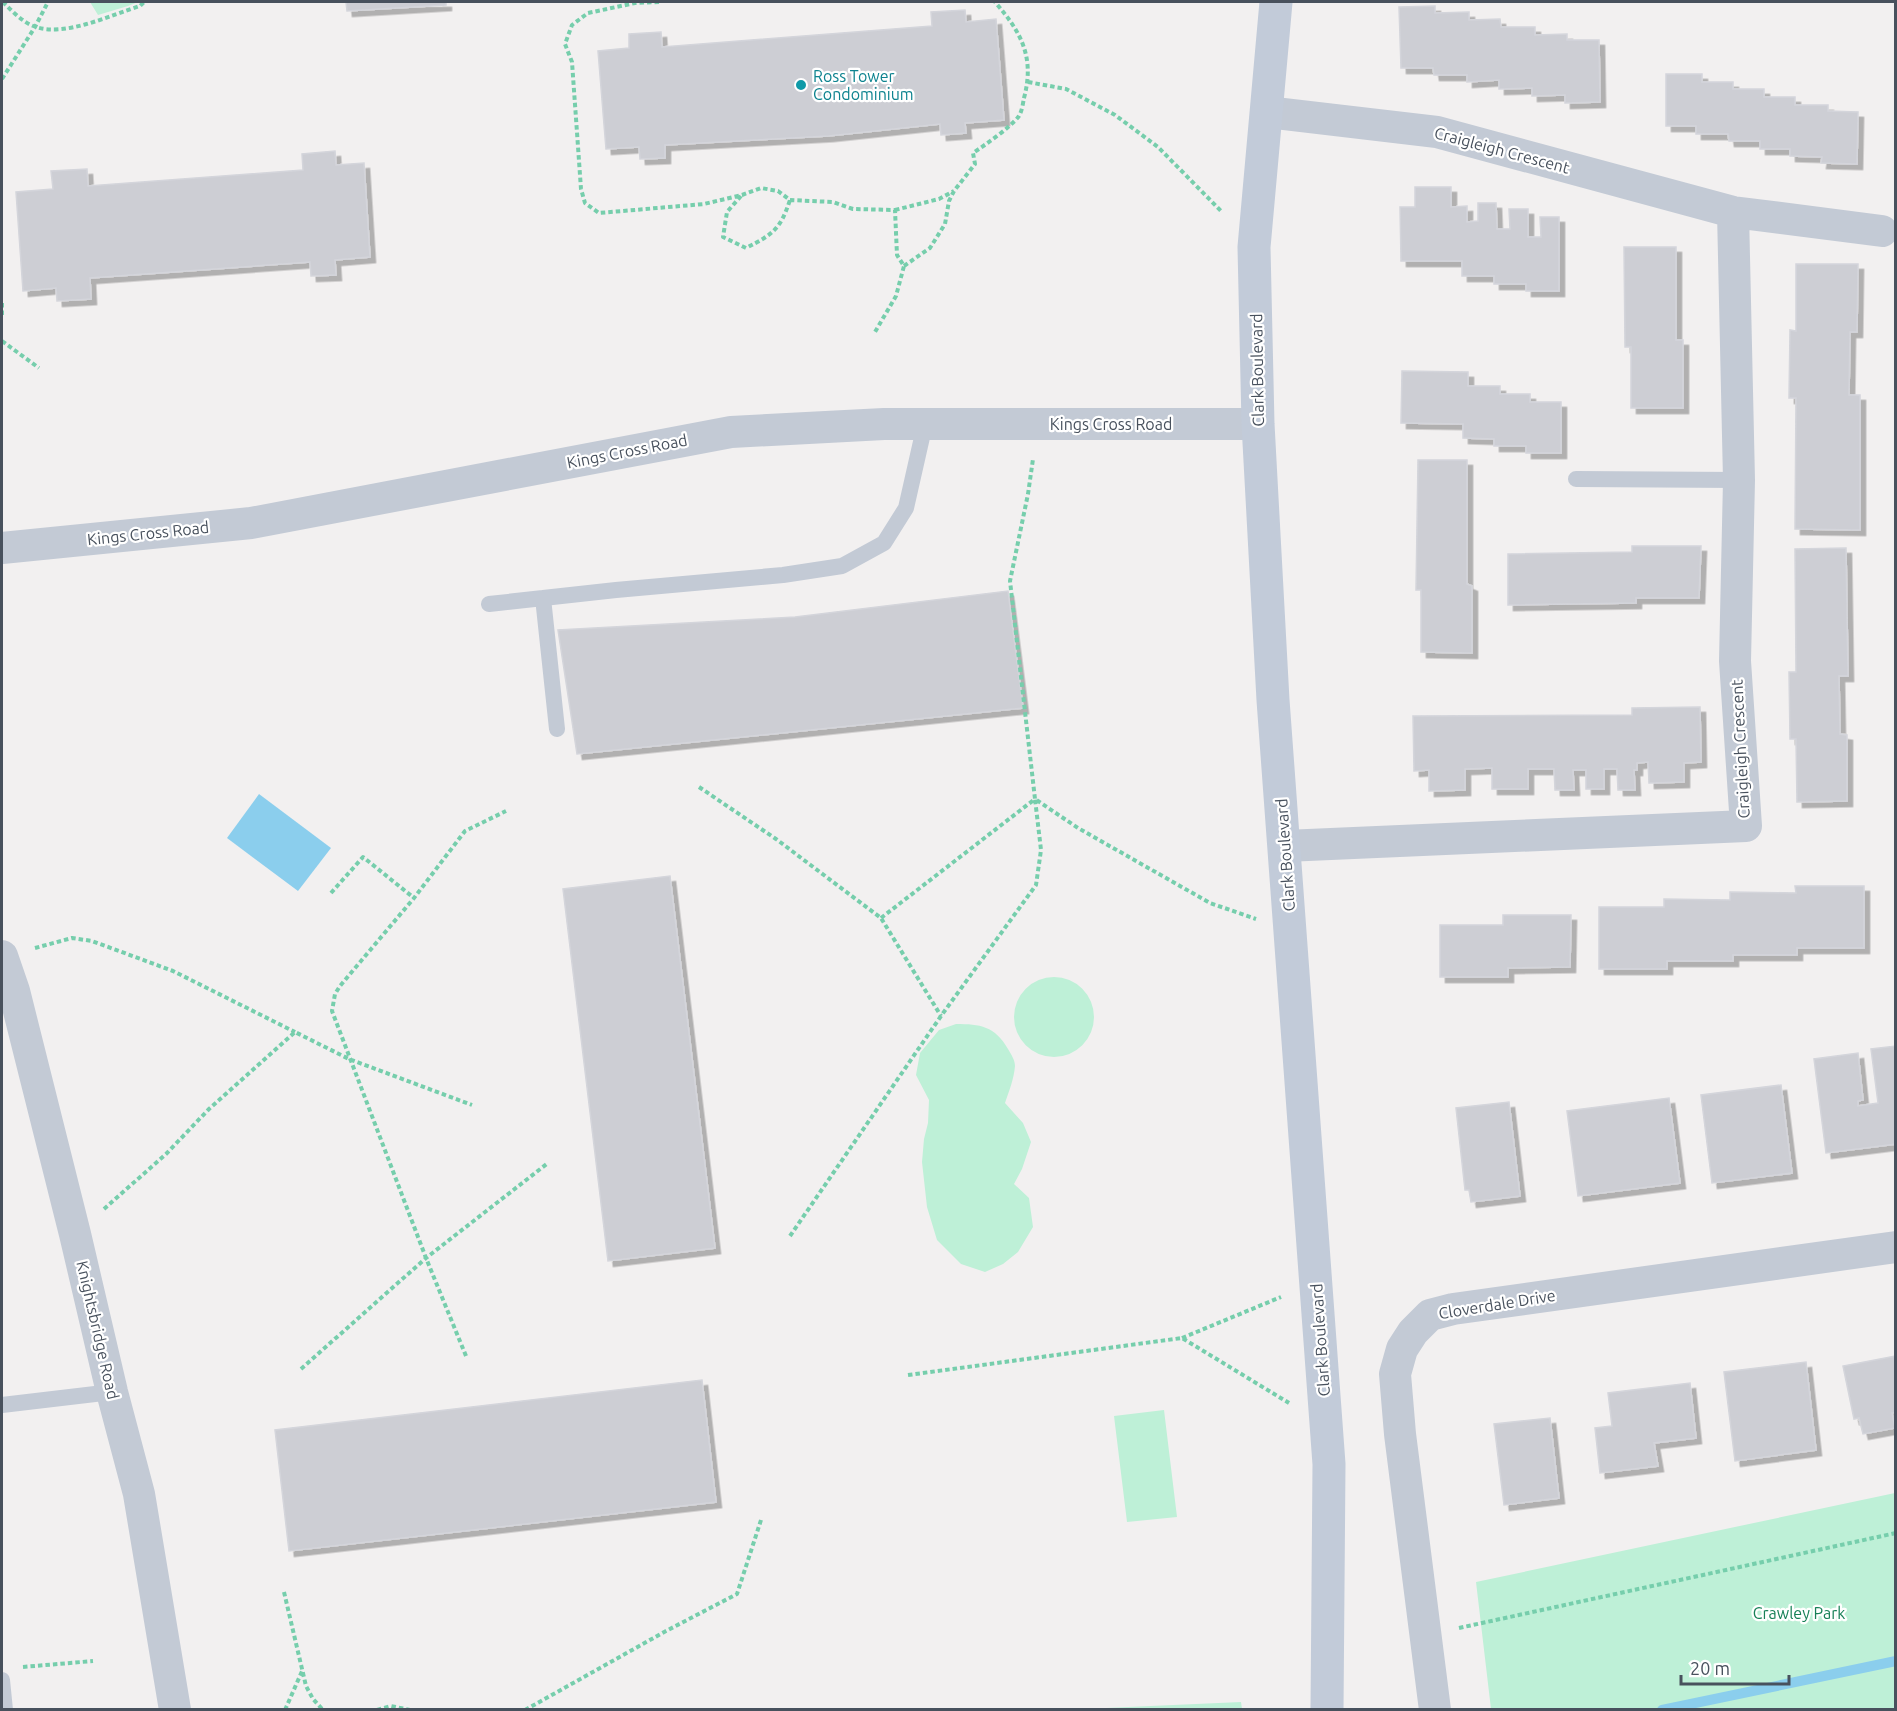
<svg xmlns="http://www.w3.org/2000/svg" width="1897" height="1711" font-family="Ubuntu,sans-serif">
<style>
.green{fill:#bef0d7}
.water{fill:#8bceed}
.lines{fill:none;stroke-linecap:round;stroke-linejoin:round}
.stream{stroke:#8bceed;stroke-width:10}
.building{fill:#cdced4;stroke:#d4d5db;stroke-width:1.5;filter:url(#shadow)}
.path{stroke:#76ceac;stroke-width:4;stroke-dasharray:4.5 3;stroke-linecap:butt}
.lane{stroke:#c3cad5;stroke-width:16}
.street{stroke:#c3cad5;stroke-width:32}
.secondary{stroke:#c2cbd9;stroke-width:33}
.culture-dot{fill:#0f9aa8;stroke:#fff;stroke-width:2}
.labels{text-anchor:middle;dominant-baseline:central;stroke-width:4.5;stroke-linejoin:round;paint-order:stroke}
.culture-label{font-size:16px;fill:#0d838f;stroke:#fff;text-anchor:start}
.street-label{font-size:16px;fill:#48515d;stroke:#fff}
.park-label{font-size:16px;fill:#178057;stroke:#fff}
</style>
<defs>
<filter id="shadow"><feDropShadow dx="5.5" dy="5.5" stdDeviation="0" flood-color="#0004"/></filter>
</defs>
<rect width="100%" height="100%" fill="#f2f0f0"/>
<path class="green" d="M90,2h48l-10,4 -30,9z
M1014 1017a40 40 0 1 1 80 0a40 40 0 1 1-80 0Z
M956,1024c24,0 39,2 52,25 3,5 7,11 7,17 -1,13 -6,25 -10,37l18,20 8,19 -9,27 -8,15 15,14 4,29 -15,25 -15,12 -18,8 -24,-8 -24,-24 -10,-33 -5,-45 2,-23 4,-16 1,-23 -13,-25 4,-22 19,-23z
M1164,1410l13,107 -50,5 -13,-106z
M1895,1493v216h-404l-15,-127z
M1241,1702l1,7h-159z"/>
<path class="water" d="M259,794l72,54 -33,43 -71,-53z"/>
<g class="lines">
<path class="stream" d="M1662,1710l234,-49"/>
</g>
<path class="building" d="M346,2h100v3l-99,6z
M1435,6v7l34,-1v8l31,-1 1,8h34v8l32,-1v6h32l1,62 -35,1v-8l-33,1v-8l-33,1v-9l-32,2v-7h-33l-1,-7h-32l-2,-61z
M965,10l1,12 30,-3 8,101 -39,3 1,10 -25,2 -1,-11 -112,12 -163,9v13l-25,1 -1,-12 -33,2 -8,-98 31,-3v-14l32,-2 1,15 270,-21 -1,-14z
M1666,74h36v8h31v7h31v8h31v8h33v6l30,1 -1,52 -36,-1 1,-6 -32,-1v-7h-30v-8h-31l-1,-7h-32v-8h-30z
M335,151l1,14 28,-2 6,94 -35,3 1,15 -25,1 -1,-14 -220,16 1,21 -34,2 -1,-13 -33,3 -7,-99 37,-3 -2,-18 36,-2 1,17 215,-16 -1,-16z
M1415,187h36v20l16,-1v16l11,-1v-18h18l1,26h13l-1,-20h19v28h13l-1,-20h19v74h-33v-7h-32v-8h-32v-15h-61l-1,-54h15z
M1624,247h52v93h7v68h-52v-61h-6z
M1796,264h62l-1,68h-7l-1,63h11v135l-65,-1 1,-131h-7l1,-68 6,1z
M1402,371l66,1v14h32v8h30v8h31v51h-35v-7h-32v-7l-31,-1v-14l-62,-1z
M1418,460h49v124l5,2v67l-51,-1v-62h-5z
M1632,546h69l-2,52h-63v5l-128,2v-51l124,-2z
M1846,548l2,128h-9l1,58 7,1v66l-50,1 -1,-63h-6l-1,-67h7l-1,-123z
M1008,591l15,117 -446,46 -19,-124 237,-13z
M1700,707l1,55 -17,1v19l-35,1 -1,-21 -11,1v7h-3l1,20h-17l-1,-21h-13v20h-18v-19h-13l1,20h-19l-1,-21h-26v20h-36v-21l-27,1v21l-36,1v-21l-15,1 -1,-55 219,-1v-7z
M670,876l45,372 -107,13 -45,-372z
M1795,886h69v62h-67v7h-64v6h-66v8h-68v-62h65v-8l66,1v-8l66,1z
M1503,915h68l-1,52 -62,1v9h-68v-52h63z
M1896,1046v98l-70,9 -12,-94 44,-6 5,47 -5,1v5l20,-3 -7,-54z
M1781,1085l11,88 -80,10 -11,-88z
M1669,1098l11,85 -102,13 -11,-85z
M1509,1102l11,94 -49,6 -2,-12h-4l-9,-82z
M1896,1356v56l-4,1 3,15 -32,6 -4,-16 -5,1 -11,-53z
M1806,1362l10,88 -81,11 -11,-89z
M702,1380l14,122 -427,49 -14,-121z
M1690,1383l6,55 -42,5 4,23 -58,7 -5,-45 17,-2 -4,-33z
M1550,1418l9,80 -55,7 -10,-81z"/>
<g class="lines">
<path class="path" d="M3,2c9,9 20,21 33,25 29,10 75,-12 104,-21l4,-4
M659,2l-24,1 -47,10 -16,12 -7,19 7,18 9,127 4,14 14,10 105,-9 38,-9 19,-7 17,3 12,9 43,2 20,7 42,1 2,45 7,11 -8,30 -21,36
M2,79l33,-52 13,-25
M1028,82l38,7 49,26 43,32 63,64
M741,196l-14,16 -4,25 23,11c27,-14 34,-18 44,-48
M895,210l44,-11 15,-8
M904,266l26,-18 15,-24 4,-23 5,-10 21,-27 -2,-11c12,-8 38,-26 46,-37 3,-5 4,-13 5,-18 11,-41 -3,-66 -29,-96
M2,303v14
M2,341l37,27
M699,787l77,52 105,79 60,98
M331,893l32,-36 51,41
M881,918l154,-119 -25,-218 18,-87 5,-35
M35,948l37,-10 20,3 81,30 122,61
M104,1209l62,-55 43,-45 86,-77 54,27 123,46
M790,1236l151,-220 95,-131 5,-35 -6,-51 43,29 132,75 46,16
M1182,1338l99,-41
M466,1356l-40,-98 -94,-247 3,-17 5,-8 74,-88 51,-67 41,-20
M301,1369l125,-111 122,-95
M908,1375l274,-37 107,65
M284,1592l22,94 7,13 10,11
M1459,1628l437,-95
M23,1667l70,-6
M285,1710l18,-41
M377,1710l14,-4 19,4
M525,1710l141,-79 71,-37 24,-74"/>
<path class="lane" d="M1576,479l163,1
M543,598l14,131
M489,604l127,-14 167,-15 59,-9 42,-23 22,-35 19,-84
M2,1405l110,-13
M2,1680l3,30"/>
<path class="street" d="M1266,112l171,20 296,80 149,19
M2,548l249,-25 480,-91 153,-8h374
M1285,846l461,-20 -11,-165 4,-181 -6,-268
M2,956l12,35 61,243 37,158 27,102 36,216
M1435,1710l-35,-276 -5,-60 7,-25 11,-17 17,-17 23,-6 443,-62"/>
<path class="secondary" d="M1276,2l-22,245 4,177 15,276 56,764 -2,246"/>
</g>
<circle class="culture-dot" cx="801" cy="85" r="6"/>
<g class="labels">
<g class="culture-label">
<text x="813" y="76">Ross Tower<tspan x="813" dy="18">Condominium</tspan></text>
</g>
<g class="street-label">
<text transform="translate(1502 150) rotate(15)">Craigleigh Crescent</text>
<text transform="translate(1257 370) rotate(-91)">Clark Boulevard</text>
<text x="1111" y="424">Kings Cross Road</text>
<text transform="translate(627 451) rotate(-11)">Kings Cross Road</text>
<text transform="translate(148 533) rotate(-6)">Kings Cross Road</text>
<text transform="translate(1740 749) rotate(-93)">Craigleigh Crescent</text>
<text transform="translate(1285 855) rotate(-94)">Clark Boulevard</text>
<text transform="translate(1497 1304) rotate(-9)">Cloverdale Drive</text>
<text transform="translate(98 1330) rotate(77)">Knightsbridge Road</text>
<text transform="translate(1320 1340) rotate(-94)">Clark Boulevard</text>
</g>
<g class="park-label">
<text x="1799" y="1613">Crawley Park</text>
</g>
</g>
<rect width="1897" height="1711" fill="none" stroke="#48515d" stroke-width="6"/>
<path d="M1681 1675v9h108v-9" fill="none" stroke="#48515d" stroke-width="3"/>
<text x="1690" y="1675" font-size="18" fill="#48515d" stroke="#ffffff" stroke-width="4.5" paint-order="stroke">20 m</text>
</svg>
